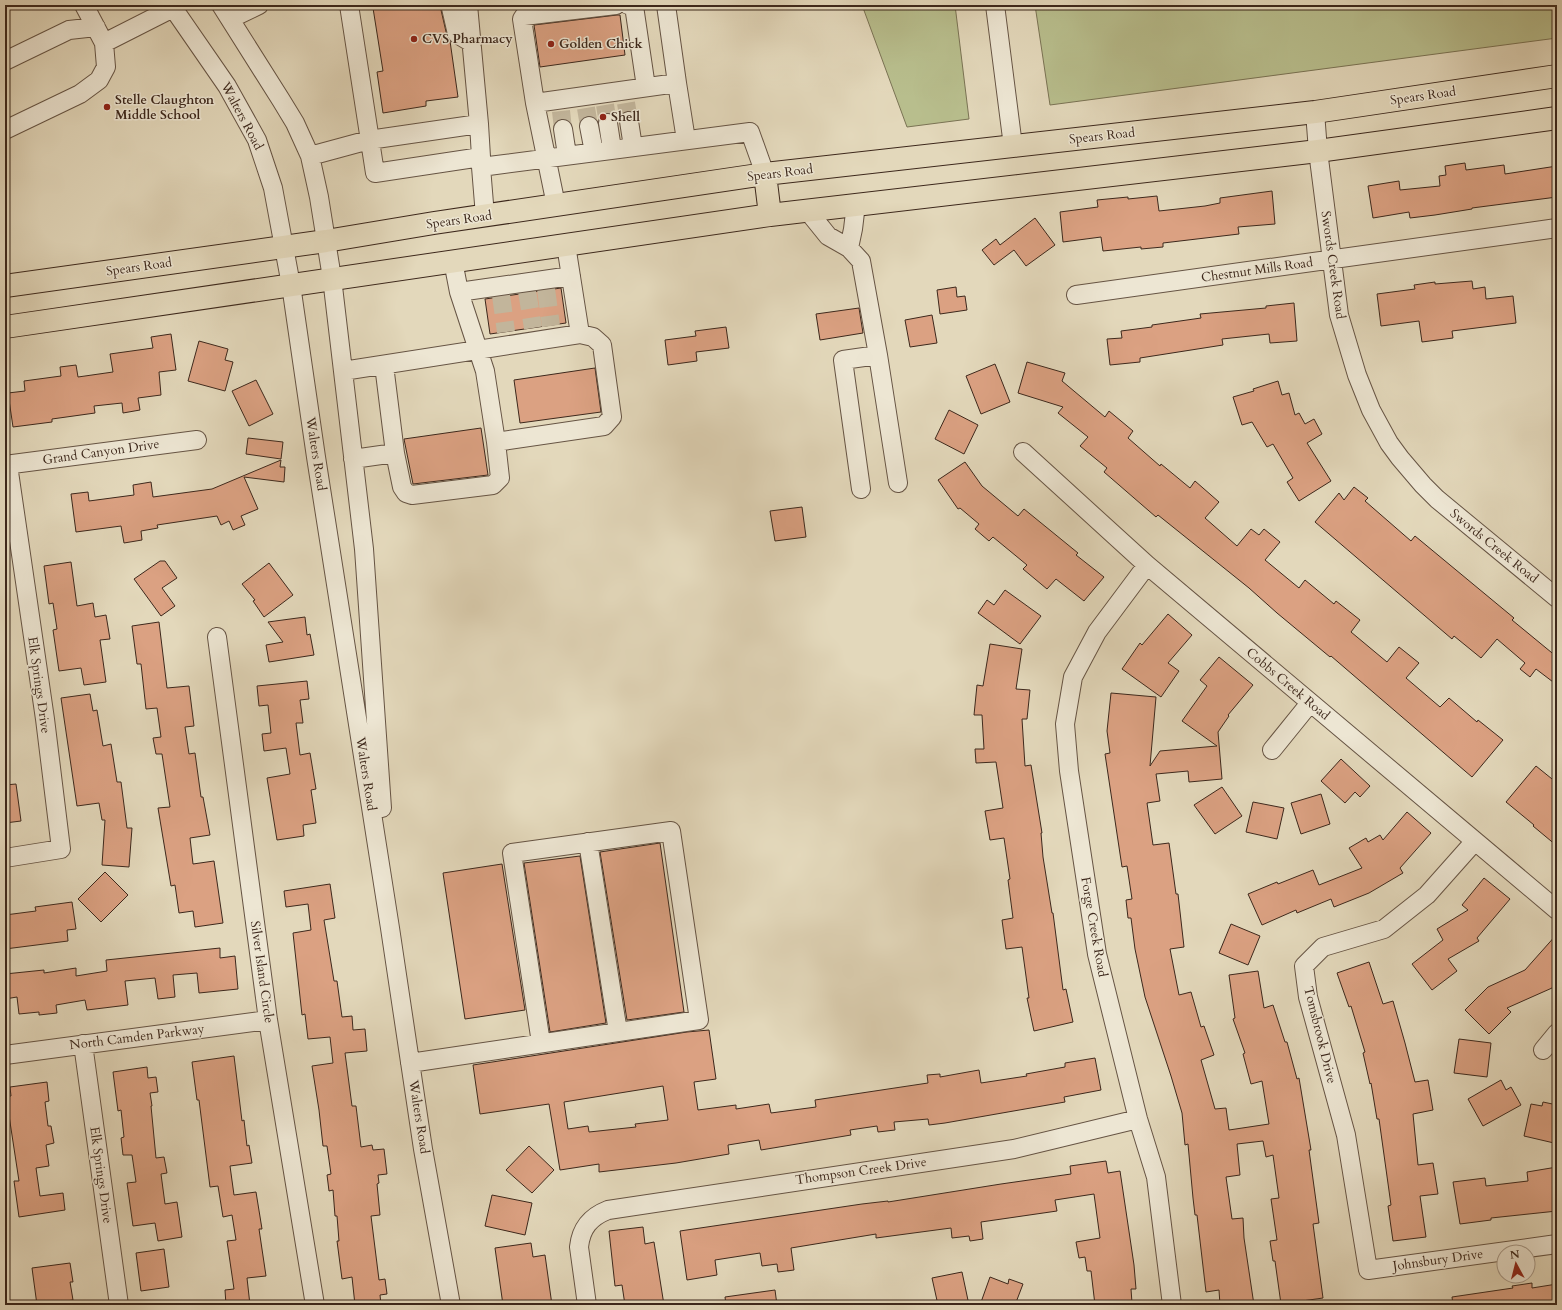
<svg xmlns="http://www.w3.org/2000/svg" width="1562" height="1310" font-family="Cardo,serif">
<style>
.green{fill:#b8be8d;stroke:#7a7354}
.building{fill:#dba182;stroke:#3d281c;fill-rule:evenodd}
.lines{fill:none;stroke-linecap:round;stroke-linejoin:round}
.minor-tunnel{stroke:#c2b59b;stroke-width:18;stroke-dasharray:18 9;stroke-linecap:butt}
.minor-casing{stroke:#665444;stroke-width:20}
.major-casing{stroke:#3d281c;stroke-width:24}
.minor{stroke:#ede6d3;stroke-width:18}
.major{stroke:#e3d8bb;stroke-width:22}
.poi-dot{fill:#8f2418;stroke:#ede6d3;stroke-width:1.5}
.labels{text-anchor:middle;dominant-baseline:central;stroke-width:3;stroke-linejoin:round;paint-order:stroke}
.poi-label{font-size:13px;font-weight:bold;fill:#3d281c;stroke:#ede6d3;text-anchor:start}
.street-label{font-size:13px;fill:#3d281c;stroke:#ede6d3}
</style>
<rect width="100%" height="100%" fill="#e3d8bb"/>
<filter id="stains"><feTurbulence type="fractalNoise" baseFrequency=".005" numOctaves="4"/><feColorMatrix values="0 0 0 0 .2 0 0 0 0 .09 0 0 0 0 .02 0 0 0 .5 -.17"/></filter>
<radialGradient id="worn" r=".72"><stop offset=".6" stop-color="#630" stop-opacity="0"/><stop offset="1" stop-color="#630" stop-opacity=".3"/></radialGradient>
<path class="green" d="M862,5h93l14,114 -62,8z
M1035,5h522v33l-507,67z"/>
<path class="building" d="M391,5h50v5l6,26 3,5 8,56 -32,4v5l-43,7 -6,-41 6,-1 -10,-63z
M617,15h3l5,40 -85,12 -6,-42z
M1465,163l1,7 38,-5 1,9 52,-8v31l-85,11v1l-37,6 -25,3 -1,-6 -36,6 -5,-32 31,-5 1,9 40,-4 -1,-10 7,-1 -1,-9z
M1272,191l3,33 -37,3 1,7 -76,9v4l-22,2v-2l-38,4 -2,-14 -38,5 -3,-30 38,-5 -1,-7 31,-3v2l29,-3 2,15 46,-5 15,-3v-5z
M1035,218l20,27 -29,21 -12,-16 -20,15 -12,-15 14,-11 4,6z
M1472,281l1,8 12,-2 1,12 27,-3 3,27 -64,8 1,7 -31,4 -3,-21 -38,5 -4,-32 38,-5 -1,-4 21,-3v2z
M956,287l1,10 8,-1 2,14 -27,4 -3,-24z
M561,288l5,35 -76,11 -5,-35z
M1294,303l3,38 -27,2 -1,-9 -47,5 1,6 -83,13v4l-30,3 -3,-26 15,-1 -1,-7 31,-4v-2l49,-7 -1,-4 66,-6v-2z
M859,308l4,25 -43,7 -4,-26z
M932,315l5,28 -27,4 -5,-27z
M726,327l3,21 -33,4 1,9 -29,4 -3,-25 31,-4 -1,-5z
M171,334l5,36 -17,2 2,23 -23,3 2,12 -17,3 -1,-10 -28,3 1,7 -43,6v3l-39,5 -5,-34 17,-2 -1,-10 37,-5 -1,-9 16,-2 2,12 35,-5 -3,-18 43,-6 -2,-11z
M199,341l29,8 -3,11 8,2 -8,29 -37,-10z
M1027,362l38,11 -3,8 43,36 4,-6 24,20 -5,7 32,28 1,-2 29,24 5,-7 24,21 -14,16 32,28 14,-17 8,6 5,-6 16,13 -15,18 34,28 6,-8 29,24 2,-3 24,19 -9,12 36,30 12,-15 20,16 -13,15 34,29 9,-9 28,24 1,-2 25,20 -31,37 -141,-121 -1,1 -53,-44 -28,-25 -91,-73 -2,2 -52,-45 3,-4 -27,-22 8,-9 -30,-24 5,-6 -45,-14z
M995,364l15,38 -29,12 -15,-38z
M595,368l6,44 -81,11 -6,-43z
M256,380l17,34 -24,12 -17,-35z
M1278,381l4,14 7,-2 6,22 4,-2 6,11 9,-5 8,15 -15,9 24,38 -32,20 -12,-19 6,-4 -20,-34 -6,3 -15,-25 -10,3 -9,-28 21,-6 -1,-2z
M949,410l29,15 -14,29 -29,-15z
M481,428l7,47 -75,9 -9,-45z
M248,438l35,4 -2,17 -35,-5z
M281,460l-1,7h5l-1,15 -40,-5 14,32 -17,7 4,9 -12,5 -4,-9 -8,4 -4,-9 -60,9 1,3 -17,3 1,9 -18,3 -3,-17 -45,6 -5,-38 17,-2 1,9 45,-6 -1,-10 18,-3 2,15 59,-8z
M965,462l17,24 36,30 6,-7 54,44 -2,2 28,22 -20,24 -28,-22 -9,10 -24,-20 4,-4 -34,-28 -4,4 -14,-12 4,-5 -19,-16 -2,1 -20,-29z
M1354,487l14,11 -3,3 46,40 4,-5 99,82 -2,2 45,37v28l-21,-16 -6,8 -10,-8 5,-6 -28,-24 -16,19 -27,-22 -2,3 -137,-117 24,-29 5,7z
M802,507l4,30 -31,4 -5,-30z
M160,561h5l12,17 -15,10 13,18 -14,10 -27,-37z
M71,562l6,44 16,-3 2,14 11,-2 4,24 -10,1 6,42 -22,3 -3,-17 -22,3 -6,-41 4,-1 -4,-26 -4,1 -5,-38z
M269,563l24,32 -29,22 -11,-16 2,-1 -13,-16z
M1005,590l36,26 -21,28 -42,-31 9,-13 7,5z
M1168,614l24,21 -24,28 11,8 -18,26 -39,-28 18,-26 2,2z
M305,617l2,18 3,-1 4,21 -45,7 -3,-17 17,-3 -15,-20z
M159,622l8,66 22,-2 5,40 -9,1 4,27 6,-1 6,44h2l7,38 -20,3 3,26 21,-3 9,62 -28,4 -2,-16 -14,2 -4,-28 -4,1 -13,-78 12,-1 -8,-53h-6l-3,-16 8,-1 -4,-29 -11,1 -5,-45h-4l-5,-38z
M990,644l32,5 -6,40 14,1 -3,29h-5l3,47 6,-1 11,68h-1l2,24 9,56h1l10,77 3,-1 7,33 -39,9 -7,-33h2l-7,-51 -16,2 -4,-29 11,-2 -5,-38 2,-1 -6,-41 -14,2 -5,-29 18,-3 -7,-46 -20,1 -1,-14h9l-2,-34h-8l3,-30 6,1z
M1219,657l34,28 -25,30 1,1 -11,16 4,47 -33,3 -1,-11 -32,3 4,27 -13,2 6,42 16,-2 7,51h2l6,53 -14,2 9,46 12,-3 10,35 3,-1 10,29 -13,5 14,49 11,-1 3,22 40,-6 -7,-43 -11,3 -8,-30 2,-1 -12,-34 2,-1 -6,-43 29,-4 6,37 9,-3 12,37h2l10,37 2,-1 12,72h-2l10,73 -6,1 10,74 -42,6 -6,-43h-2l-3,-20 7,-1 -6,-41 8,-1 -6,-43 -7,2 -3,-16 -26,3 3,31 -14,2 6,42 11,-1 1,20 10,67h-34l-1,-15 -13,2 -9,-77h-2l-2,-17 -5,-54 -3,1 -3,-32 -11,-37 -26,-79 -10,-48 -4,-31h-3l-2,-18 6,-1 -5,-33 -5,1 -17,-113 5,-1 -3,-22 4,-38 45,4 -6,69 10,-15 57,-5 -35,-25 25,-35 -7,-6z
M307,681l2,18 -9,1 3,23h-7l4,32 10,-2 6,36 -5,1 5,33 -13,2 1,11 -27,4 -10,-62 23,-4 -4,-26 -22,3 -2,-17 9,-1 -3,-28 -9,1 -2,-20z
M90,694l3,17 4,-1 6,36 8,-2 6,38h4l6,46h5l-3,39 -27,-2 3,-45h-3l-3,-17 -22,3 -16,-108z
M1341,759l29,27 -10,11 -5,-5 -10,11 -24,-22z
M1536,766l21,17v63l-24,-20 1,-1 -28,-23z
M16,784l5,37 -16,2v-38z
M1222,787l20,29 -27,18 -21,-29z
M1321,794l9,30 -29,10 -10,-31z
M1253,802l31,6 -7,31 -31,-7z
M1407,812l24,21 -31,35 3,5 -34,20 -35,14 -3,-8 -34,14 -1,-3 -34,15 -14,-31 29,-12 1,2 35,-14 6,15 43,-17 -13,-20 17,-10 2,4 12,-7 3,5z
M660,843l24,169 -57,8 -27,-168z
M580,856l26,167 -56,9 -26,-169z
M502,864l23,146 -60,9 -22,-146z
M105,872l23,23 -27,27 -23,-23z
M1484,878l26,21 -33,39 2,3 -31,18 9,12 -25,19 -20,-26 31,-24 -6,-11 31,-19 -6,-5z
M330,884l5,34 -11,2 10,61h3l5,36 10,-1 1,14 12,-1 2,22 -22,2 7,53h4l5,41 11,-2 1,5 11,-1 3,25 -9,1 1,8 -2,1 3,31 -9,1 8,64 6,-1 2,15 -7,1 1,10h-26l-3,-28 -10,2 -5,-38h2l-2,-25h-2l-2,-26 -4,1 -2,-16 4,-1 -4,-28h-4l-4,-36 -7,-44 21,-3 -3,-26 -22,2 -3,-25 -3,1 -9,-82 18,-3 -3,-26 -22,3 -2,-16z
M72,902l4,27 -9,1 1,11 -63,8v-34l31,-4 -1,-4z
M1231,924l29,12 -12,29 -29,-12z
M1557,934v47l-5,7 -45,20 4,4 -22,22 -24,-24 23,-23 37,-17z
M220,948v10l15,-2 3,33 -39,4 -2,-20 -24,2 2,22 -17,2 -3,-21 -30,3 3,24 -41,5 -2,-10 -29,5 1,8 -18,2v-3l-20,2 -2,-17 -12,2v-25l39,-4v3l32,-5v8l31,-5 -1,-11z
M1369,962l14,42 10,-3 12,42 10,39 13,-2 5,30 -20,4 5,51 15,-2 5,31 -18,2 6,41 -33,4 -5,-35 3,-1 -12,-86h-2l-6,-36 -1,1 -7,-31 2,-1 -14,-46 -2,1 -12,-34z
M709,1030l7,49 -22,3 4,28 38,-5v4l33,-5 2,9 45,-6 -1,-7 113,-17 -1,-8 13,-1v3l39,-7 2,13 46,-7 -1,-2 39,-7v-4l30,-5 6,32 -37,7 1,5 -120,21 -16,2 -1,-6 -34,3 1,8 -17,2 -1,-6 -27,4 1,5 -90,15 -2,-10 -31,5 1,9 -53,9 -77,9v-8l-39,6 -11,-66 -69,10 -7,-49 214,-33zM663,1086l5,34 -33,4 1,3 -47,5 -1,-6 -20,3 -4,-27z
M1459,1039l32,4 -4,34 -33,-4z
M234,1056l8,65 2,-1 3,26 2,-1 3,18 -22,3 4,29 22,-3 6,37h-3l7,47 -19,2 3,27h-24l-1,-15 9,-1 -7,-48 9,-1 -4,-25 -9,2 -5,-31 -8,1 -11,-87h-2l-5,-38z
M147,1067l1,11 8,-1 2,15 -8,1 2,13h-1l5,52 8,-1 3,16 -6,1 4,30 12,-2 5,35 -24,4 -3,-18 -22,3 -6,-43 9,-1 -4,-27h-9l-2,-17 3,-1 -3,-27 -3,1 -5,-39z
M1501,1080l5,10 5,-3 10,18 -38,21 -15,-27z
M47,1082l2,19 -4,1 3,24h3l3,17 -8,2 3,21 -13,2 4,28 23,-3 2,17 -46,7 -5,-36h5l-11,-72 -3,1v-14h6l-1,-9z
M1543,1102l14,3v25l-3,13 -30,-7 7,-32 11,2z
M529,1146l25,24 -22,23 -26,-23z
M1106,1161l2,12 12,-2 14,94 2,24h-5l1,14 -37,2 -4,-34h-4l-2,-14 -6,1 -3,-16 24,-4 -6,-44 -39,6 2,11 -76,11 2,17 -13,2 -1,-5 -17,2 -1,-10 -75,10v-4l-85,14 3,22 -16,2 -1,-8 -15,2 -2,-13 -45,7 2,15 -30,5 -7,-49 182,-27 26,-3v1l113,-18 70,-10 -1,-8z
M1557,1167v44l-66,7v2l-31,4 -7,-42 32,-4 1,8 42,-5 -1,-9z
M492,1195l40,8 -7,32 -40,-9z
M643,1227l2,17 9,-2 10,63h-39l-3,-20 -7,1 -6,-55z
M531,1243l2,14 12,-2 7,50h-49l-8,-57z
M164,1249l5,38 -28,4 -5,-38z
M70,1263l3,19h-3l3,18 -36,5 -5,-37z
M962,1272l7,33h-31l-6,-27z
M990,1277l18,7 1,-5 14,5 -8,21h-35z
M1532,1283v5l25,-4v21h-104l-1,-8 61,-9 -1,-2z
M775,1290l2,15h-51l-1,-8z"/>
<g class="lines">
<path class="minor-tunnel" d="M626,103l3,18
M605,105l3,18
M586,108l3,18
M561,111l2,18
M546,289l5,37
M527,291l6,37
M501,295l5,37"/>
<defs>
<path id="minor" d="M84,5l20,38 69,-35
M171,5l56,81 30,54 16,48 18,97 25,172 74,471 33,221 28,156
M221,5l60,95 14,23 15,33 9,41 13,81 32,271 18,259
M349,5l26,168 106,-16v10
M468,5l11,119
M628,5l6,1 12,81
M666,5l11,78
M995,5l18,141
M451,8l6,26 15,9
M230,19l29,-14
M5,61l64,-31 27,-3
M535,103l-13,-84 2,-3 92,-11
M1315,112l3,39 21,164 18,60 14,35 18,33 11,15 23,27 14,14 120,99
M629,121l4,26
M608,123l4,26
M589,126l5,26
M563,129l4,26
M5,130l75,-36 19,-14 7,-13 -2,-24
M310,156l59,-16 110,-16 2,33
M556,205l-21,-102 142,-20 9,57
M807,210l21,26 21,12 12,13 17,94 20,128
M485,216l-4,-49 269,-35 15,42
M566,245l14,89
M849,248l4,-19 3,-25
M453,261l6,31 26,79 11,71
M459,292l112,-16
M1076,295l481,-67
M384,365l11,88
M343,371l237,-37 13,3 9,8 10,72 -8,9 -108,16 4,36 -7,7 -81,10 -6,-2 -4,-6 -7,-34 -42,6
M1023,452l124,113 410,345
M5,465l192,-25
M861,489l-18,-129 35,-5
M1147,565l-50,67 -24,45 -8,47 4,47 28,183 41,165 18,58 16,128
M217,637l51,383 47,285
M1272,750l38,-47
M1475,841l-48,54 -43,34 -61,18 -19,19 4,31 38,138 22,135 189,-26
M588,842l30,190
M5,858l56,-9 -16,-130 -37,-254
M83,1044l36,261
M1543,1050l14,-17
M5,1055l263,-35
M410,1063l289,-43 -28,-189 -159,22 29,190
M587,1305l-8,-58c2,-19 11,-30 29,-37l406,-61 124,-30"/>
<path id="major" d="M765,174l5,41
M5,286l321,-45 108,-18 331,-49 550,-62 242,-36
M5,327l765,-112 548,-64 239,-33"/>
</defs>
<use href="#minor" class="minor-casing"/>
<use href="#major" class="major-casing"/>
<use href="#minor" class="minor"/>
<use href="#major" class="major"/>
</g>
<g class="poi-dot">
<circle cx="414" cy="39" r="4"/>
<circle cx="551" cy="44" r="4"/>
<circle cx="107" cy="107" r="4"/>
<circle cx="603" cy="117" r="4"/>
</g>
<g class="labels">
<g class="poi-label">
<text x="422" y="39">CVS Pharmacy</text>
<text x="559" y="44">Golden Chick</text>
<text x="115" y="100">Stelle Claughton<tspan x="115" dy="15">Middle School</tspan></text>
<text x="611" y="117">Shell</text>
</g>
<g class="street-label">
<text transform="translate(1423 96) rotate(-8)">Spears Road</text>
<text transform="translate(242 116) rotate(62)">Walters Road</text>
<text transform="translate(1102 136) rotate(-6)">Spears Road</text>
<text transform="translate(780 173) rotate(-7)">Spears Road</text>
<text transform="translate(459 220) rotate(-8)">Spears Road</text>
<text transform="translate(1333 265) rotate(82)">Swords Creek Road</text>
<text transform="translate(139 267) rotate(-8)">Spears Road</text>
<text transform="translate(1257 270) rotate(-8)">Chestnut Mills Road</text>
<text transform="translate(101 452) rotate(-8)">Grand Canyon Drive</text>
<text transform="translate(316 454) rotate(81)">Walters Road</text>
<text transform="translate(1494 546) rotate(39)">Swords Creek Road</text>
<text transform="translate(1288 684) rotate(40)">Cobbs Creek Road</text>
<text transform="translate(39 685) rotate(82)">Elk Springs Drive</text>
<text transform="translate(366 774) rotate(81)">Walters Road</text>
<text transform="translate(1094 927) rotate(80)">Forge Creek Road</text>
<text transform="translate(262 972) rotate(82)">Silver Island Circle</text>
<text transform="translate(1320 1035) rotate(76)">Tomsbrook Drive</text>
<text transform="translate(137 1037) rotate(-7)">North Camden Parkway</text>
<text transform="translate(419 1117) rotate(81)">Walters Road</text>
<text transform="translate(861 1171) rotate(-8)">Thompson Creek Drive</text>
<text transform="translate(101 1175) rotate(82)">Elk Springs Drive</text>
<text transform="translate(1438 1260) rotate(-8)">Johnsbury Drive</text>
</g>
</g>
<rect width="1562" height="1310" fill="none" stroke="#e3d8bb" stroke-width="20"/>
<rect x="6" y="6" width="1550" height="1298" fill="none" stroke="#3d281c" stroke-width="2"/>
<rect x="10" y="10" width="1542" height="1290" fill="none" stroke="#3d281c"/>
<g transform="translate(1516 1264) rotate(353)"><circle r="19" fill="#ede6d3" stroke="#a79a8a"/>
<path d="M0-3L7 15L0 10L-7 15Z" fill="#8f2418"/>
<text y="-6" font-size="11" font-weight="bold" text-anchor="middle" fill="#3d281c">N</text>
</g>
<rect width="100%" height="100%" filter="url(#stains)"/>
<rect width="100%" height="100%" fill="url(#worn)"/>
</svg>
